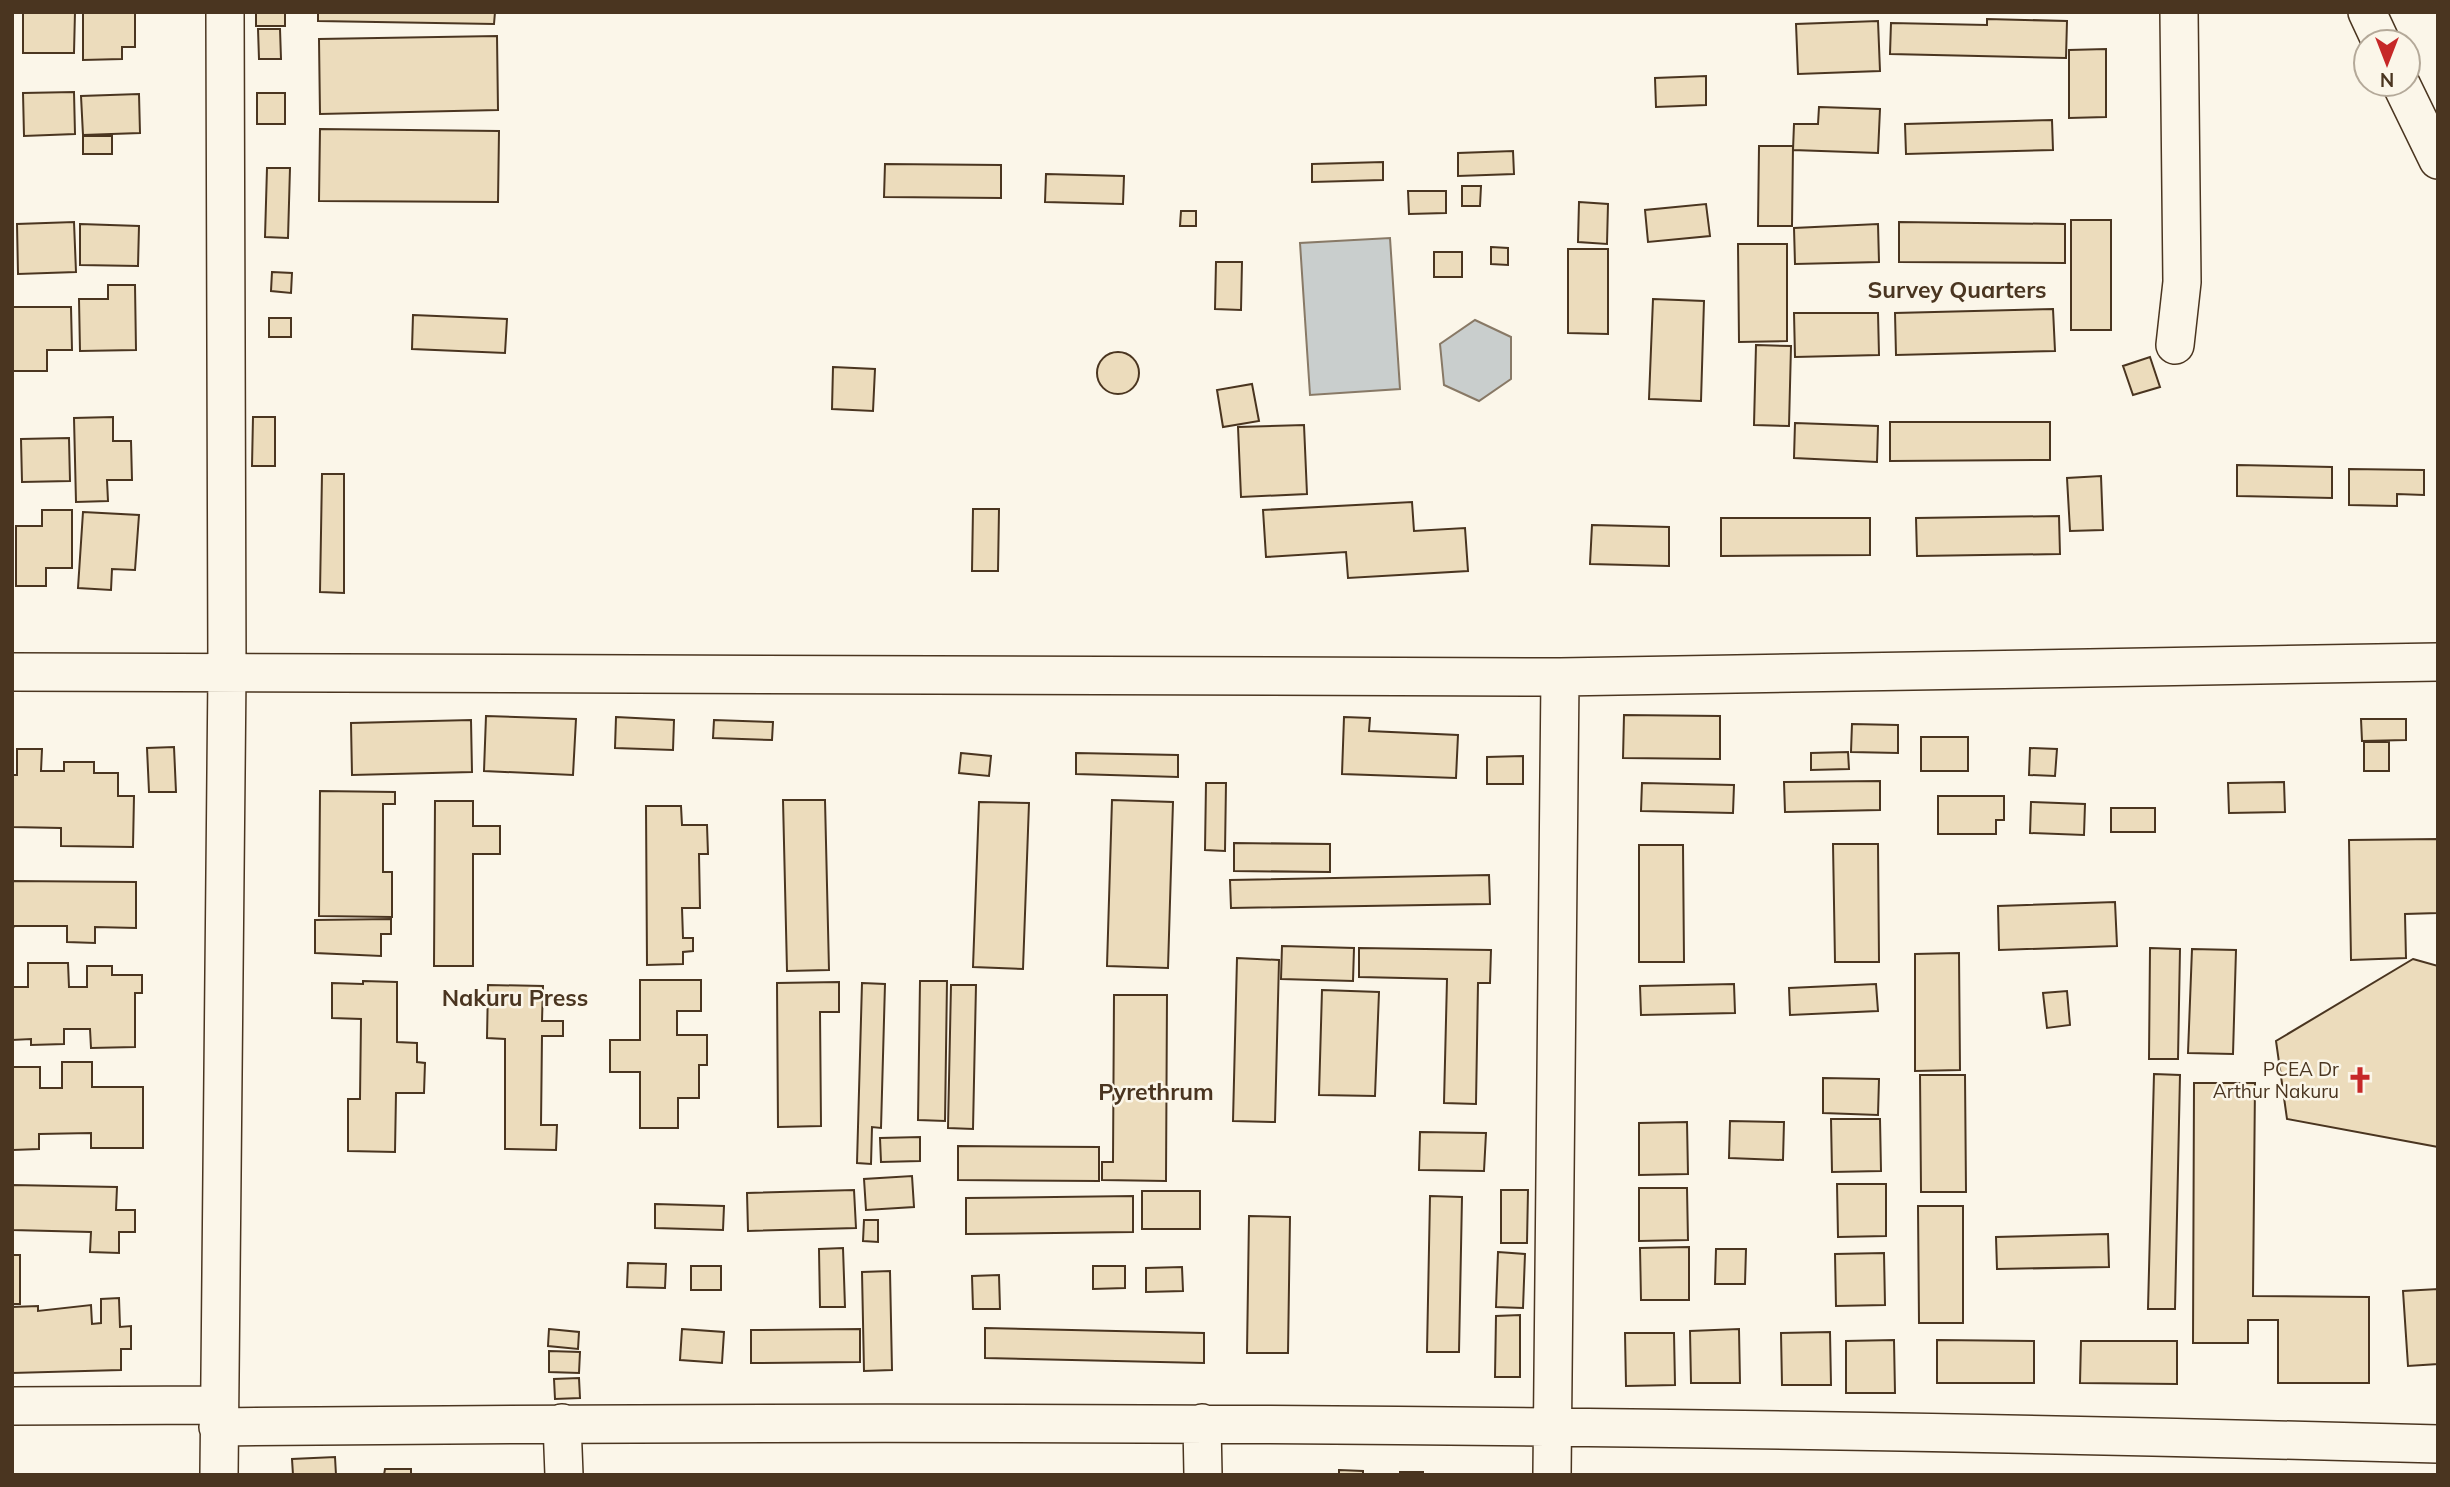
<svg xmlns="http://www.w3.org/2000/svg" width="2450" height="1487" font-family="Mulish,sans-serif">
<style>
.water{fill:#c9cecd;stroke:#887966;stroke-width:2}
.building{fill:#ecdcbc;stroke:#4a3520;stroke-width:2}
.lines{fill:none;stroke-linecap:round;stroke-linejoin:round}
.minor-casing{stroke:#4a3520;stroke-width:40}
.minor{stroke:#fbf6e9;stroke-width:37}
.labels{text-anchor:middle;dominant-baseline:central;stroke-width:5;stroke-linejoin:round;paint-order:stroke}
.poi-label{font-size:19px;fill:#4a3520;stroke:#fbf6e9;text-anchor:end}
.quarter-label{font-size:23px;font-weight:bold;fill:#4a3520;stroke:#fbf6e9}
</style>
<rect width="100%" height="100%" fill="#fbf6e9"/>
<path class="water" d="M1390,238l10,151 -90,6 -10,-152z
M1475,320l36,17v42l-32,22 -35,-16 -4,-41z"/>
<path class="building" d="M23,12h52l-1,41h-51z
M83,12h52v35h-13v12l-39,1z
M256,12h29v14h-29z
M318,12h177l-1,12 -176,-3z
M1987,19l80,2 -1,37 -176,-4 1,-31 96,2z
M1878,21l2,50 -82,3 -2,-50z
M258,29h22l1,30h-22z
M497,36l1,74 -178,4 -1,-75z
M2106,49v68l-37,1v-68z
M1706,76v29l-50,2 -1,-29z
M74,92l1,42 -51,2 -1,-43z
M257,93h28v31h-28z
M139,94l1,39 -57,2 -2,-39z
M1819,107l61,2 -2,44 -85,-3 1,-26h24z
M2052,120l1,30 -147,4 -1,-30z
M320,129l179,2 -1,71 -179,-1z
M83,136h29v18h-29z
M1759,146h34l-1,80h-34z
M1513,151l1,23 -56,2v-23z
M1383,162v18l-71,2v-18z
M885,164l116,1v33l-117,-1z
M267,168h23l-2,70 -23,-1z
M1046,174l78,2 -1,28 -78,-2z
M1462,186h19l-1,20h-18z
M1408,191h38v22l-37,1z
M1579,202l29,2 -1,40 -29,-2z
M1706,204l4,32 -62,6 -3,-32z
M1181,211h15v15h-16z
M2071,220h40v110h-40z
M74,222l2,50 -58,2 -1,-50z
M1899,222l166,2v39l-166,-1z
M80,224l59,2 -1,40 -58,-1z
M1878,224l1,38 -84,2 -1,-36z
M1738,244h49v97l-48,1z
M1491,247l17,1v17l-17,-1z
M1568,249h40v85l-40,-1z
M1434,252h28v25h-28z
M1216,262h26l-1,48 -26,-1z
M272,272l20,1 -1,20 -20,-2z
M108,285h27l1,65 -56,1 -1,-52h29z
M1653,299l51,2 -3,100 -52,-2z
M12,307h59l1,43h-25v21h-35z
M2053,309l2,42 -159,4 -1,-42z
M1794,313h84l1,42 -84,2z
M413,315l94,4 -2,34 -93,-4z
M269,318h22v19h-22z
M1756,345l35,1 -2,80 -35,-1z
M1097 373a21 21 0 1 1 42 0a21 21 0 1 1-42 0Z
M2150,357l10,30 -27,8 -10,-29z
M833,367l42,2 -2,42 -41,-2z
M1252,384l7,37 -36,6 -6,-37z
M113,417v24h18l1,39h-25l1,21 -32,1 -2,-84z
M253,417h22v49h-23z
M1890,422h160v38l-160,1z
M1795,423l83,3 -1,36 -83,-4z
M1304,425l3,69 -66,3 -3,-70z
M69,438l1,43 -48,1 -1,-43z
M2237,465l95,2v31l-95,-2z
M2349,469l75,1v25l-27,-1v12l-48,-1z
M322,474h22v119l-24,-1z
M2101,476l2,54 -33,1 -3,-53z
M1412,502l2,29 51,-3 3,43 -120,7 -2,-26 -80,5 -3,-47z
M973,509h26l-1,62h-26z
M42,510h30v58h-26v18h-30v-60h26z
M83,512l56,3 -4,55 -23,-1 -1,21 -33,-2z
M2059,516l1,38 -143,2 -1,-38z
M1721,518h149v37l-149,1z
M1592,525l77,2v39l-79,-2z
M1624,715l96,1v43l-97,-1z
M486,716l90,3 -3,56 -89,-4z
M616,717l58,3 -1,30 -58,-2z
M1344,717l26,1 -1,13 89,4 -2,43 -114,-4z
M2361,719h45v21l-44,1z
M471,720l1,52 -120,3 -1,-52z
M714,720l59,2 -1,18 -59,-2z
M1852,724l46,1v28l-47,-1z
M1921,737h47v34h-47z
M2364,742h25v29h-25z
M174,747l2,45h-27l-2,-44z
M2030,748l27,1 -2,27 -26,-1z
M17,749h25l-1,22h23v-9h30v11h24v23h16l-1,51 -72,-1v-18l-49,-1v-52h5z
M1848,752l1,17 -38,1v-17z
M961,753l30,3 -2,20 -30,-3z
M1076,753l102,2v22l-102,-3z
M1523,756v28h-36v-27z
M1880,781v29l-95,2 -1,-30z
M2284,782l1,30 -56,1 -1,-30z
M1206,783h20l-1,68 -20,-1z
M1642,783l92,2 -1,28 -92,-2z
M320,791l75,1v12h-12v68h9v45l-73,-1z
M1938,796h66v24h-8v14h-58z
M783,800h42l4,170 -42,1z
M1112,800l61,2 -5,166 -61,-2z
M435,801h38v25h27v28h-27v112h-39z
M979,802l50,1 -6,166 -50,-2z
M2031,802l54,2 -1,31 -54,-2z
M646,806h35l1,19h25l1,29h-9l1,54h-18l1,30h10v13l-10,1v12l-36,1z
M2111,808h44v24h-44z
M2438,839v74l-33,1 1,44 -55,2 -2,-120z
M1234,843l96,1v28l-96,-1z
M1833,844h45l1,118h-44z
M1639,845h44l1,117h-45z
M1489,875l1,29 -259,4 -1,-28z
M12,881l124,1v46l-41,-1v16l-28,-1v-16h-53l-2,5z
M2115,902l2,44 -118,4 -1,-44z
M391,919v15h-10v22l-66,-3v-33z
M1282,946l72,2 -1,33 -72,-2z
M1359,948l132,2 -1,33h-12l-2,121 -32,-1 3,-124 -88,-2z
M2150,948l30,1 -2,110h-29z
M2192,949l44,1 -3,104 -45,-1z
M1959,953l1,117 -45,1v-117z
M1237,958l42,2 -4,162 -42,-1z
M2413,959l25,7v181l-151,-28 -11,-78z
M28,963h40l1,24h18v-21h25v9h30v18h-7v54l-44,1 -1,-19h-26v15l-33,1v-6l-19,1v-53h16z
M640,980h61v31h-24v24h30v30h-8v33h-21v30h-38v-56h-30v-32h30z
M363,981l34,1v60l20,1v19l8,1 -1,30h-28l-1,59 -47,-1v-52h12l1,-80 -29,-1v-35l31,1z
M920,981h27l-2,140 -27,-1z
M839,982v30h-19l1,114 -43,1 -1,-144z
M862,983l23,1 -4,144 -9,-1 -1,37 -14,-1z
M1734,984l1,29 -94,2 -1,-29z
M1876,984l2,27 -88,4 -1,-27z
M488,985l55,1 -1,35h21v15h-21l-1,89h16l-1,25 -51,-1v-110l-18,-1z
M951,985h25l-3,144 -25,-1z
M1322,990l57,2 -4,104 -56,-1z
M2067,991l3,34 -23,3 -4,-35z
M1114,995h53l-1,186 -64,-1v-18h11z
M62,1062h30v25h51v61h-52v-15l-52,1v15l-26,1 -1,-83h28v21h22z
M2154,1074l26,1 -5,234h-27z
M1920,1075h45l1,117h-45z
M1823,1078l56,1 -1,36 -55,-2z
M2194,1083h61l-2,213 116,1v86h-91v-63h-30v23h-55z
M1831,1119h49l1,52 -49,1z
M1730,1121l54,1 -1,38 -54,-2z
M1687,1122l1,52 -49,1v-52z
M1420,1132l66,1 -2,38 -65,-1z
M920,1137v24l-39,1 -1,-24z
M958,1146l141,1v34l-141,-1z
M912,1176l2,31 -48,3 -2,-31z
M1837,1184h49v52l-48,1z
M12,1185l105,2 -1,23h19v22h-16v21l-29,-1 1,-20 -79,-2z
M1639,1188h48l1,52 -49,1z
M854,1190l2,38 -108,3 -1,-38z
M1501,1190h27l-1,53h-26z
M1142,1191h58v38h-58z
M1133,1196v36l-167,2v-36z
M1430,1196l32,1 -3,155h-32z
M655,1204l69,2 -1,24 -68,-2z
M1918,1206h45v117h-44z
M1249,1216l41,1 -2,136h-41z
M864,1220h14v22l-15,-1z
M2108,1234l1,33 -112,2 -1,-32z
M1689,1247v53h-48l-1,-52z
M843,1248l2,59h-25l-1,-58z
M1716,1249h30l-1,35h-30z
M1498,1252l27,2 -2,54 -27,-1z
M1884,1253l1,52 -49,1 -1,-52z
M12,1255h8v49h-8z
M628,1263l38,1 -1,24 -38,-1z
M691,1266h30v24h-30z
M1093,1266h32v22l-32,1z
M1182,1267l1,24 -37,1v-24z
M890,1271l2,99 -28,1 -2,-99z
M999,1275l1,34h-27l-1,-33z
M2438,1289v75l-30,2 -5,-75z
M119,1298l1,29 11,-1v23h-10v21l-109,3v-66l26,-1v5l53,-6 1,19 9,-1v-24z
M1520,1315v62h-25l1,-61z
M985,1328l219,5v30l-219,-5z
M549,1329l30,3 -1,17 -30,-3z
M682,1329l42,3 -2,31 -42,-3z
M860,1329v33l-109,1v-33z
M1739,1329l1,54h-49l-1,-52z
M1830,1332l1,53h-49l-1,-52z
M1625,1333h49l1,52 -49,1z
M1894,1340l1,53h-49v-52z
M1937,1340l97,1v42h-97z
M2081,1341h96v43l-97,-1z
M549,1351l31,1 -1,21 -30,-1z
M579,1378l1,20 -25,1 -1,-20z
M335,1457l1,18h-43l-1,-16z
M385,1469h26v6h-27z
M1339,1470l24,1v4h-24z
M1400,1472h23v3h-23z"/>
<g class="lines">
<defs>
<path id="minor" d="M2367,12l14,30
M2401,84l37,76
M2175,345l7,-63 -3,-270
M12,672l1548,5 878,-15
M12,1406l206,-1
M562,1423l2,52
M1202,1423l1,52
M218,1427c740,-8 1480,-3 2220,17
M219,1475l8,-802 -2,-661
M1552,1475l8,-798"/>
</defs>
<use href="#minor" class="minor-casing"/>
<use href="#minor" class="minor"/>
</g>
<defs>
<symbol id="church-bare" viewBox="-9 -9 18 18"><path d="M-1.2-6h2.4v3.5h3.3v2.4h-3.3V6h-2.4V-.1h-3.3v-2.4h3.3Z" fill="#c62828" stroke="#fbf6e9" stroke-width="2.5" paint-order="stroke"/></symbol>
</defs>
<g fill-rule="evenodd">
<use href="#church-bare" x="2341" y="1061" width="38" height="38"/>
</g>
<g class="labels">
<g class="poi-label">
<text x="2339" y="1069">PCEA Dr<tspan x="2339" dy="22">Arthur Nakuru</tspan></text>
</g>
<g class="quarter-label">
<text x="1957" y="289">Survey Quarters</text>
<text x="515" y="997">Nakuru Press</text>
<text x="1156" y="1091">Pyrethrum</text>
</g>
</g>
<rect width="2450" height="1487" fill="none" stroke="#4a3520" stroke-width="28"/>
<g transform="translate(2387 63) rotate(180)"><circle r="33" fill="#fbf6e9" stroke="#b4a999" stroke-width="2"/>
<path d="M0-5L12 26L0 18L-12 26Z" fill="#c62828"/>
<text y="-10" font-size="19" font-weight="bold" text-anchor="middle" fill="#4a3520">N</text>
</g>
</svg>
